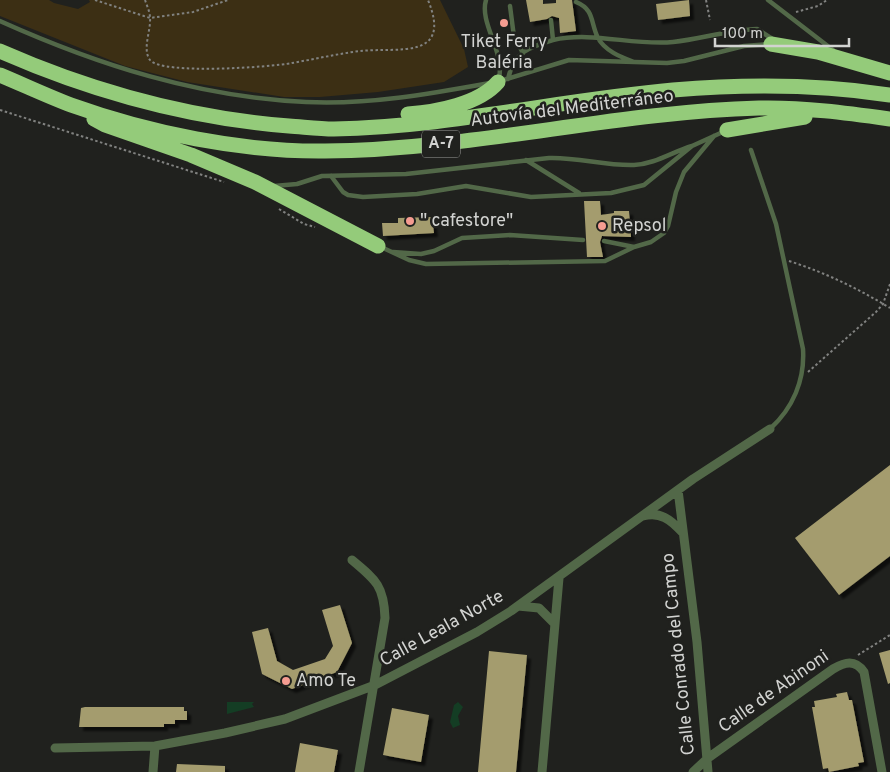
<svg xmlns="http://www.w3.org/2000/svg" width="890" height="772" font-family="Overpass,sans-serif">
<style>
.green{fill:#3c2f14}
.water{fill:#143d24}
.building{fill:#a49c6e;filter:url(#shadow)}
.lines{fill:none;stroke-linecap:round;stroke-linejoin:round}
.path{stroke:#818280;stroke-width:2;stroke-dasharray:2.5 2.5;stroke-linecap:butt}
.lane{stroke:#526848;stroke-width:4.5}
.street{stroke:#526848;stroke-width:9}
.highway{stroke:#94cb7a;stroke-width:15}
.poi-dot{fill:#f59c91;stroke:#20211e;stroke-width:2}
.labels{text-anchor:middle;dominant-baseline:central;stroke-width:5;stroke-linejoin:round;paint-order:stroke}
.shield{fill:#20211e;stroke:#9d9e9b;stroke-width:1}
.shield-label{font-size:16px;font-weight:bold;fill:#d2d3d1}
.poi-label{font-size:18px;fill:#d2d3d1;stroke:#20211e;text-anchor:start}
.street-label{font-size:18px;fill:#d2d3d1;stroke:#20211e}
</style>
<defs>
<filter id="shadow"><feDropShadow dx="4" dy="4" stdDeviation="1" flood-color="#0009"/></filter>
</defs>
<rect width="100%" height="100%" fill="#20211e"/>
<path class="green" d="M0,0h49l5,3 24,6 12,-7 -1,-2h351l24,49 4,18 -24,15 -66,10 -58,5h-36l-97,-15 -62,-16 -125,-50z"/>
<path class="water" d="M227,702h27l-2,2 2,3 -27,7z
M458,702l5,5 -5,9 2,9 -7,3 -3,-6 4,-17z"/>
<path class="building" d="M526,0h17v4l13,-1v-3h16l4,31 -16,2 -1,-15 -7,-2 -5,3 -17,3z
M689,0l1,16 -32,4 -2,-16z
M584,201h16l1,14 13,-2v-2h15l2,26 -29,-1 -2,6 3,15h-16z
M432,217l2,16 -51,3 -1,-13h16v-5z
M890,465v91l-51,39 -44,-57z
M340,605l12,38 -15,29 -45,17 -30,-15 -10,-42 16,-4 9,33 16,9 32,-11 8,-13 -11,-36z
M890,650v33l-2,1 -9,-31z
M489,651l38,4 -11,117h-38z
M847,692l2,8h3l12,62 -6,1 1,3 -30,6 -1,-4 -5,1 -11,-62h3l-1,-6 23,-4 -1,-3z
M85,707h99v4h3v9h-12v4h-11v3h-85l2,-19z
M392,708l37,7 -8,47 -38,-7z
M300,743l38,7 -4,22h-39z
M177,764l48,2v6h-49z"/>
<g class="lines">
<path class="path" d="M95,0l55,18 43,-6 35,-12
M145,0c2,6 5,12 5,18 1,13 -8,31 0,42 11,15 122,7 142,3 23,-4 45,-9 68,-12 37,-4 93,10 68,-51
M706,0l4,20
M796,12l22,-6 9,-6
M0,110l224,72
M279,209l25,15 11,3
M789,261c37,12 68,27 101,47
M808,372l68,-60 7,-8 7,-20
M858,655l32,-20"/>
<path class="lane" d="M486,0c-7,23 19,52 13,78
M768,0l65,50
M576,2c19,8 14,20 22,36 7,13 23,19 36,24
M510,6l4,31 9,16
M0,21c98,44 198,76 306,81 62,3 123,-8 184,-19
M553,40c40,-9 80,6 120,2 28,-3 55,-12 84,-13l17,11
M508,79c6,-27 21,-32 45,-39l-2,-20
M500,81l69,-21 98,3 17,-2 60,-15 25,-2
M751,150l25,74 27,125c2,31 -10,59 -33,80
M526,160l53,33
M331,176l12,16 5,3 15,2 54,-3 49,-8 65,11 80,-4 33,-8 48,-39 33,-15
M274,186l23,-2 25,-8 84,-2 143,-16c29,-1 56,8 85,7 21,-1 38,-13 58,-19
M604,241l30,6
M381,247l28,13 17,4 179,-3 29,-14 17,-5 13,-9 4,-7 8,-34 8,-20 30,-36
M393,252l28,2 13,-3 28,-13 48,-3 73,5"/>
<path class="street" d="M678,490l19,152 11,130
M643,516c17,-5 28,4 39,16
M352,560c24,20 32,26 33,58l-26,154
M518,606l21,2 16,16
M55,748l100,-2 70,-13 60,-14 90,-34 102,-53 34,-21 182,-132 77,-50
M153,772l2,-26
M542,772l17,-194
M693,772l15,-14 125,-89c12,-7 22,-10 31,3l18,100"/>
<path class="highway" d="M771,44l47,8 72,21
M0,51c91,40 189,67 289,75 15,1 30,3 45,3 114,-2 225,-29 339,-39 72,-6 145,-6 217,5
M0,75c24,10 47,21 71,30 78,28 171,47 254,46 146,-1 288,-39 434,-43 44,-1 88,5 131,11
M408,114c29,-2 71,-10 90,-32
M94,119l11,6 86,30 64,27 123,64
M727,130l78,-13"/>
</g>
<g class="poi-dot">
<circle cx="504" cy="23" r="5"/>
<circle cx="410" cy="221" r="5"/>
<circle cx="602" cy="226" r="5"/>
<circle cx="286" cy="681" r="5"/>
</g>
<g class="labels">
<rect class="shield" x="422" y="130.5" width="38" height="27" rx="4"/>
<g class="shield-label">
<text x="441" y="144">A-7</text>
</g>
<g class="poi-label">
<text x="504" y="42" text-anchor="middle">Tiket Ferry<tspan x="504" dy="21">Baléria</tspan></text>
<text x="420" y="221">" cafestore"</text>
<text x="612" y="226">Repsol</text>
<text x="296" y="681">Amo Te</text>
</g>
<g class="street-label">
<text transform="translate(572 109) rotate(-7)">Autovía del Mediterráneo</text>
<text transform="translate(442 629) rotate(-29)">Calle Leala Norte</text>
<text transform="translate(679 654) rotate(-96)">Calle Conrado del Campo</text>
<text transform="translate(774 692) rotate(-35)">Calle de Abinoni</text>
</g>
</g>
<path d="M715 38v8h134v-8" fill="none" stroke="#d2d3d1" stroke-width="2.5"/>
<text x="722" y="38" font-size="15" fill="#d2d3d1" stroke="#20211e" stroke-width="4" paint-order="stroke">100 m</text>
</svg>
